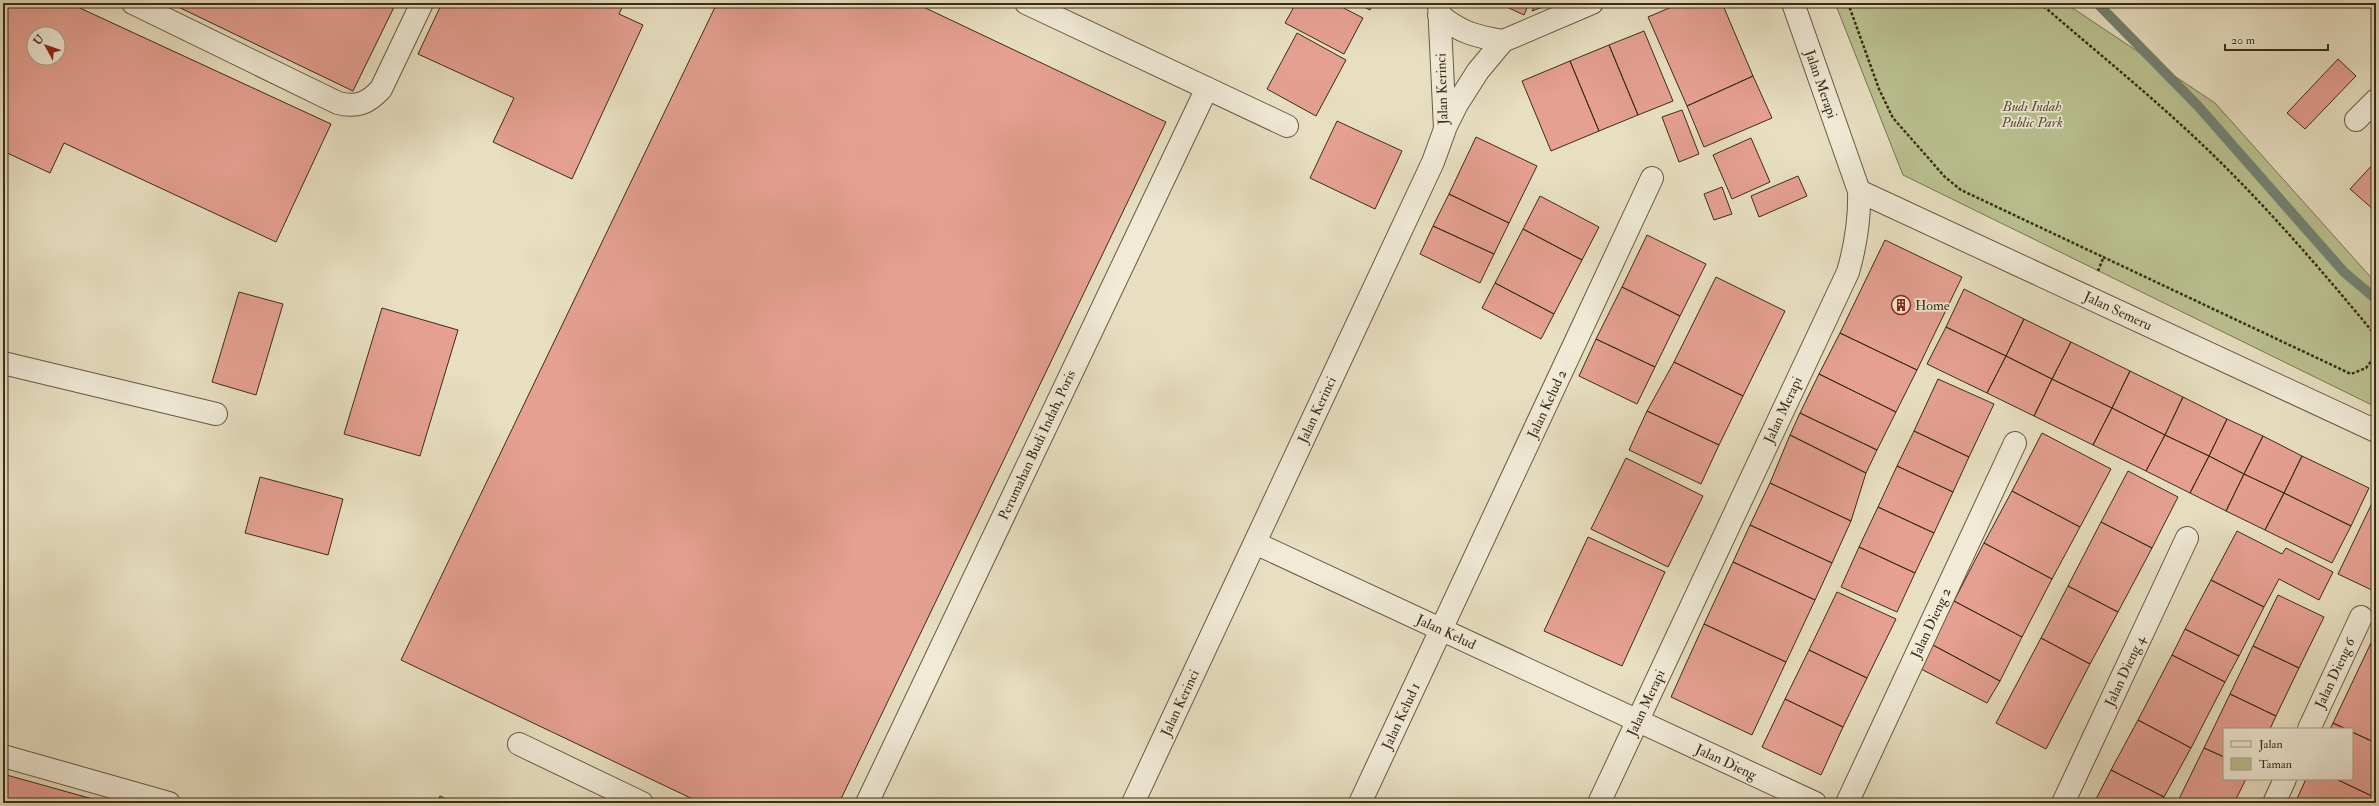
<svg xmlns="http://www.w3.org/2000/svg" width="2379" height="806" font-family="'IM FELL Double Pica',serif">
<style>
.green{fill:#bac190;stroke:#7b7653}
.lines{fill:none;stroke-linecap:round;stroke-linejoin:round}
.stream{stroke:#738374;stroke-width:10}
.building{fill:#e5a092;stroke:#3c2c16;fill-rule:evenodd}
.minor-casing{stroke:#675941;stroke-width:24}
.path{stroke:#3c2c16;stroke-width:2.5;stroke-dasharray:3 2;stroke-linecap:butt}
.minor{stroke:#f0ead7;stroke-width:22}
.labels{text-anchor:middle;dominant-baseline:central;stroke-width:3.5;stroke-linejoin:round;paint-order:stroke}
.street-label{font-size:14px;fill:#3c2c16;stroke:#f0ead7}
.park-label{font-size:14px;font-style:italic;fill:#5c5134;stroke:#f0ead7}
.poi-label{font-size:14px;fill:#3c2c16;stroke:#f0ead7;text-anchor:start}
</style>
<rect width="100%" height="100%" fill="#e8dfc2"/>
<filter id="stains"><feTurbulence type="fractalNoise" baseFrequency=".005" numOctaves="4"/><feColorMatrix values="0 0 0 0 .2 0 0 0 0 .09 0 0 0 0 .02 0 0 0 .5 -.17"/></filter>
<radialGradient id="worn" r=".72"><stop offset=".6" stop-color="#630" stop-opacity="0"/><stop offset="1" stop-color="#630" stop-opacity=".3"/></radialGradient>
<path class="green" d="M1835,3h230l150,100 161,180v124l-473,-232z"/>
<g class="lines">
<path class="stream" d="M2097,3l101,103 146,166 32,27"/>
</g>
<path class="building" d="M3,3h66l262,121 -55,118 -212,-99 -14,30 -47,-22zM34,34h24v24h-24z
M170,3h226l-43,88z
M442,3h182l-5,11 24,11 -71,154 -79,-37 21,-44 -96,-44z
M717,3h198l251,119 -327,681h-138l-300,-143z
M1296,3h38l29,15 -19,36 -59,-31z
M1356,3h17l-3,7z
M1498,3h31l-5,12z
M1536,3h18l-22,8z
M1681,3h41l31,73 -66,30 -39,-89z
M1644,31l29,70 -35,14 -29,-70z
M1297,33l49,27 -30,56 -49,-27z
M1609,45l29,70 -39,16 -29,-70z
M2338,59l18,17 -51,53 -18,-16z
M1570,61l29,70 -48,20 -29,-70z
M1753,76l19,42 -68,29 -17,-41z
M1682,110l17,44 -20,8 -17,-45z
M1337,121l65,30 -27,58 -65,-31z
M1476,137l61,29 -28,57 -60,-29z
M1751,138l19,44 -38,17 -19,-44z
M2376,161v47l-2,2 -24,-21z
M1798,176l9,20 -48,21 -8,-21z
M1722,187l10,27 -18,6 -10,-26z
M1449,194l60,29 -15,31 -61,-28z
M1540,196l59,31 -17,33 -59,-31z
M1433,226l61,28 -14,29 -60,-29z
M1523,229l59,31 -28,54 -59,-31z
M1647,235l59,29 -26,52 -58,-29z
M1885,240l77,37 -45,93 -77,-37z
M1716,277l69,34 -42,85 -69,-34z
M1495,283l59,31 -13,25 -59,-31z
M1622,287l58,29 -25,51 -59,-28z
M1964,289l60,30 -18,37 -60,-29z
M239,292l44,12 -27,91 -44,-13z
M382,308l76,22 -38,126 -76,-22z
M2024,319l47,23 -19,37 -46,-23z
M1946,327l60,29 -19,37 -60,-29z
M1840,333l77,37 -21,42 -77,-38z
M1596,339l59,28 -18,37 -58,-28z
M2071,342l59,29 -18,37 -60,-29z
M2006,356l46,23 -18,37 -47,-23z
M1674,362l69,34 -24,49 -72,-34z
M2130,371l53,26 -18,38 -53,-27z
M1819,374l77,38 -19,38 -77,-37z
M1938,379l56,25 -25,53 -55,-26z
M2052,379l60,29 -19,37 -59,-29z
M2183,397l44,22 -18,37 -44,-21z
M2112,408l53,27 -19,36 -53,-26z
M1647,411l72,34 -18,39 -72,-34z
M1800,413l77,37 -11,23 -76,-38z
M2227,419l36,17 -19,38 -35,-18z
M1914,431l55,26 -16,35 -56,-26z
M2042,433l69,36 -31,58 -68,-36z
M1790,435l76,38 -15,48 -81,-38z
M2165,435l44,21 -19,37 -44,-22z
M2263,436l39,20 -18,37 -40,-19z
M2209,456l35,18 -18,37 -36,-18z
M2302,456l67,32 -18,38 -67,-33z
M1626,458l77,38 -35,71 -77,-38z
M1897,466l56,26 -19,41 -56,-26z
M2128,471l50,26 -26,51 -51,-26z
M2244,474l40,19 -19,37 -39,-19z
M260,477l83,22 -15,56 -83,-22z
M1770,483l81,38 -19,42 -82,-38z
M2012,491l68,36 -28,52 -68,-36z
M2284,493l67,33 -19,37 -67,-33z
M2376,495v97l-38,-18z
M1878,507l56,26 -19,40 -56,-26z
M2101,522l51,26 -34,64 -50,-26z
M1750,525l82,38 -17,37 -82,-38z
M2237,531l45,23 4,-6 47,24 -14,28 -40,-21 -15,28 -53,-27z
M1588,537l77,35 -43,94 -78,-35z
M1984,543l68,36 -30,58 -68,-36z
M1859,547l56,26 -18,39 -56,-25z
M1733,562l82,38 -29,62 -82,-38z
M2211,580l53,27 -25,49 -54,-27z
M2068,586l50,26 -28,52 -49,-26z
M1837,592l59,27 -29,59 -58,-28z
M2278,595l46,22 -25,51 -46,-22z
M1954,601l68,36 -22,44 -69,-37z
M1704,624l82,38 -34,73 -81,-38z
M2185,629l54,27 -14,26 -53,-27z
M2376,632v16l-6,-3z
M2041,638l49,26 -44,85 -50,-26z
M1931,644l69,37 -13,22 -68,-35z
M2370,645l6,3v95l-24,-11v-3h-6l-13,-6z
M2253,646l46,22 -23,48 -46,-22z
M1809,650l58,28 -24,49 -58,-28z
M2172,655l53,27 -34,66 -53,-28z
M2230,694l46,22 -6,13h-46v28l-20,-9z
M1785,699l58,28 -22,48 -59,-28z
M2138,720l53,28 -27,49 -53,-27z
M2333,723l13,6h-16z
M2352,732l24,11v55l-40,-19h16z
M2204,748l20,9v22h22l-12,24 -56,-2z
M2111,770l53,27 -3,6h-67z
M3,774l104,29h-104z
M2306,779h30l40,19v5h-81z
M440,796l14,7h-17z"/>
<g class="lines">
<defs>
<path id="minor" d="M133,3l205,100c19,5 30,0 43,-14l41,-86
M1026,3l261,123
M1439,15c23,18 35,21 64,26
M2356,120l20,-20
M1446,126l11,-22 21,-33 25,-30 89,-38
M1859,191l517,240
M3,363l213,51
M1255,543l560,260
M2309,729l52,-112
M519,744l123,59
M3,756l166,47
M867,803l340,-715
M1133,803l300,-641 12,-33 -6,-126
M1360,803l292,-625
M1599,803l249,-531c8,-28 12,-52 11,-81l-66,-188
M1847,803l168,-360
M2063,803l124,-265
M2274,803l11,-24"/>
</defs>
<use href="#minor" class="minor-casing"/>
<path class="path" d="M1848,3l31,86 14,29 52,59 16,13 390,184 15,-6 10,-13
M2040,3c46,40 93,78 138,119 72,65 136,139 198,214
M2098,271l6,-15"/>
<use href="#minor" class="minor"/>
</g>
<defs>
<symbol id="building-ring" viewBox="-11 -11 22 22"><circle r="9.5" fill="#f0ead7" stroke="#8f2418" stroke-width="1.5"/><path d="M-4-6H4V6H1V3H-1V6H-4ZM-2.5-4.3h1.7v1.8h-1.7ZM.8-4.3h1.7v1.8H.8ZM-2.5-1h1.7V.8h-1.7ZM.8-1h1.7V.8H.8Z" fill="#8f2418"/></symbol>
</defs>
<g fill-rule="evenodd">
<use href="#building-ring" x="1890" y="294" width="22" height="22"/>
</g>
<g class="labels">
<g class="street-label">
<text transform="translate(1821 84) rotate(71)">Jalan Merapi</text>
<text transform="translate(1442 89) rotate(-92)">Jalan Kerinci</text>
<text transform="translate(2118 311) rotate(25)">Jalan Semeru</text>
<text transform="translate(1547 404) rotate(-65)">Jalan Kelud 2</text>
<text transform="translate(1317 410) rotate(-65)">Jalan Kerinci</text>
<text transform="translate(1783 410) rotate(-65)">Jalan Merapi</text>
<text transform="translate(1037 445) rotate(-65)">Perumahan Budi Indah, Poris</text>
<text transform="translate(1931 623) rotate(-65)">Jalan Dieng 2</text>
<text transform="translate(1446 632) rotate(25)">Jalan Kelud</text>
<text transform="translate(2125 671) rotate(-65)">Jalan Dieng 4</text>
<text transform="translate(2335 673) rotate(-65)">Jalan Dieng 6</text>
<text transform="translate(1180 703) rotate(-65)">Jalan Kerinci</text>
<text transform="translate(1646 703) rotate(-65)">Jalan Merapi</text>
<text transform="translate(1401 716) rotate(-65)">Jalan Kelud 1</text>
<text transform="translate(1726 762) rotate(25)">Jalan Dieng</text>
</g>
<g class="park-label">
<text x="2032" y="106">Budi Indah<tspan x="2032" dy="16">Public Park</tspan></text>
</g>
<g class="poi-label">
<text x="1915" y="305">Home</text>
</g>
</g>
<rect width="2379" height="806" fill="none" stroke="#e8dfc2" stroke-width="16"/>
<rect x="4" y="4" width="2371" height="798" fill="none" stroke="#3c2c16" stroke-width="2"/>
<rect x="8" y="8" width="2363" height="790" fill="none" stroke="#3c2c16"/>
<rect x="2223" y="728" width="130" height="52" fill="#f0ead7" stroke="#a89e8a"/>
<rect x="2231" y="741" width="20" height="6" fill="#f0ead7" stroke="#a89e8a"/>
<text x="2259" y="748" font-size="12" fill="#3c2c16">Jalan</text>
<rect x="2231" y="758" width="20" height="12" fill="#bac190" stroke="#a89e8a"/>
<text x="2259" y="768" font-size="12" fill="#3c2c16">Taman</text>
<g transform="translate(46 46) rotate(310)"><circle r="19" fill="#f0ead7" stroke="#a89e8a"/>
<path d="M0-3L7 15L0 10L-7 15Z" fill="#8f2418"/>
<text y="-6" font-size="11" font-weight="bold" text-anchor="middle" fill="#3c2c16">U</text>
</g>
<path d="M2225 44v6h103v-6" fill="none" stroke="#3c2c16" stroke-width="2"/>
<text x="2231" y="44" font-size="12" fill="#3c2c16" stroke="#f0ead7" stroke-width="3" paint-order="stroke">20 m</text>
<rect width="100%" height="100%" filter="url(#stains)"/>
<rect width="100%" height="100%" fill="url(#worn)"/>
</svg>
